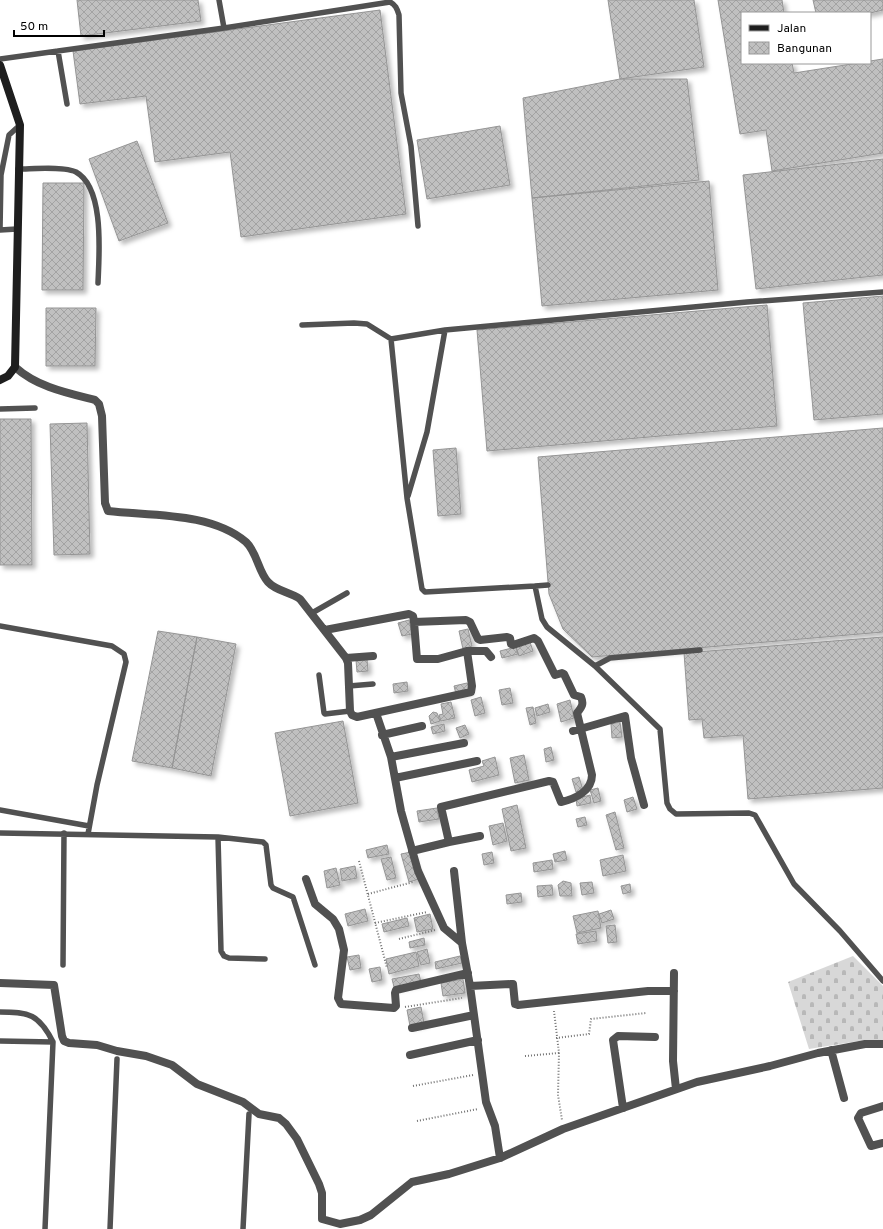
<svg xmlns="http://www.w3.org/2000/svg" width="883" height="1229" font-family="Overpass,sans-serif">
<style>
.cemetery{fill:url(#cemetery-stones)}
.building{fill:url(#building-cross-hatch);stroke:#959595;filter:url(#shadow)}
.lines{fill:none;stroke-linecap:round;stroke-linejoin:round}
.path{stroke:#737373;stroke-width:2;stroke-dasharray:1 2;stroke-linecap:butt}
.lane{stroke:#515151;stroke-width:5.5}
.street{stroke:#515151;stroke-width:8}
.secondary{stroke:#1e1e1e;stroke-width:8}
</style>
<defs>
<pattern id="cemetery-stones" width="16" height="16" patternUnits="userSpaceOnUse"><rect width="16" height="16" fill="#d8d8d8"/><path d="M2 7V4a2 2 0 0 1 4 0v3zM10 15v-3a2 2 0 0 1 4 0v3z" fill="#b8b8b8"/></pattern>
<pattern id="building-cross-hatch" width="8" height="8" patternUnits="userSpaceOnUse"><rect width="8" height="8" fill="#c0c0c0"/><path d="M0 0l8 8M0 8l8-8" fill="none" stroke="#a3a3a3"/></pattern>
<filter id="shadow"><feDropShadow dx="3.5" dy="3.5" stdDeviation="2" flood-color="#0004"/></filter>
</defs>
<rect width="100%" height="100%" fill="#fff"/>
<path class="cemetery" d="M853,956l30,30v55l-18,-1 -56,9 -21,-67z"/>
<path class="building" d="M77,0h121l3,21 -120,15z
M608,0h86l10,67 -84,12z
M718,0h64l2,13h-42v50h50l2,10 64,-10h12v-2l13,-2v94l-111,18 -6,-41 -26,4z
M813,0h70v10l-13,3h-54z
M380,10l26,204 -165,23 -11,-85 -75,10 -9,-66 -66,8 -7,-53z
M620,79h67l12,101 -167,18 -9,-100z
M500,126l10,59 -83,14 -10,-59z
M137,141l31,82 -49,18 -30,-82z
M883,159v116l-127,14 -13,-114z
M709,181l9,109 -176,16 -10,-108z
M43,183h41l-1,107h-41z
M883,296v118l-69,6 -11,-117z
M767,305l10,121 -290,25 -10,-121z
M46,308h50l-1,58h-49z
M0,419h31l1,146h-32z
M87,423l3,131 -36,1 -4,-131z
M883,428v204l-291,25 -29,-28 -14,-35 -11,-137z
M456,448l5,66 -23,2 -5,-66z
M409,620l3,14 -10,2 -4,-13z
M468,629l4,17 -9,3 -4,-18z
M158,631l39,6 -25,131 -40,-7z
M197,637l39,7 -25,132 -39,-8z
M883,637v151l-135,11 -5,-64 -39,3 -2,-19 -13,1 -5,-67z
M530,642l3,9 -14,5 -3,-9z
M516,647l2,7 -16,4 -2,-7z
M367,659l1,12 -11,1 -1,-12z
M407,682l1,9 -14,2 -1,-9z
M467,683l3,8 -14,3 -2,-8z
M510,688l3,15 -11,2 -3,-15z
M481,697l4,16 -10,3 -4,-16z
M570,700l4,18 -13,4 -4,-18z
M451,702l4,16 -14,3 -2,-6 4,-1 -2,-10z
M548,704l2,8 -13,4 -2,-8z
M533,707l3,16 -6,2 -4,-17z
M433,712l4,1 3,8 -9,3 -2,-8z
M343,721l15,82 -68,13 -15,-83z
M620,722l2,15 -10,1 -1,-14z
M444,724l1,7 -12,3 -2,-7z
M465,725l4,9 -9,4 -4,-10z
M551,747l3,13 -8,2 -2,-13z
M524,755l5,25 -14,3 -5,-25z
M495,757l4,18 -27,7 -3,-12 15,-4 -2,-5z
M579,777l4,13 -7,2 -4,-13z
M598,788l3,13 -7,2 -4,-13z
M590,795l1,8 -14,3 -1,-7z
M633,797l4,12 -10,3 -3,-12z
M517,805l9,43 -15,3 -9,-42z
M437,808l2,11 -20,3 -2,-11z
M615,812l9,36 -8,2 -10,-35z
M585,817l2,8 -9,2 -2,-8z
M503,823l4,18 -14,4 -4,-19z
M387,845l2,9 -21,4 -2,-8z
M565,851l2,9 -12,2 -2,-8z
M411,852l8,27 -10,3 -8,-28z
M492,852l2,11 -10,2 -2,-11z
M623,855l3,16 -23,5 -3,-16z
M391,857l5,21 -9,2 -6,-21z
M552,860l1,9 -19,3 -1,-9z
M355,866l2,12 -15,3 -2,-12z
M336,868l4,17 -13,3 -3,-17z
M563,881l8,2 1,13h-12l-2,-11z
M592,882l2,11 -12,2 -2,-12z
M630,884l1,8 -8,2 -2,-8z
M552,885l1,10 -15,2 -1,-11z
M521,893l1,9 -15,2 -1,-9z
M365,909l3,12 -20,5 -3,-12z
M611,910l3,9 -12,4 -3,-9z
M598,911l3,17 -24,5 -4,-17z
M430,914l3,15 -16,3 -3,-14z
M407,918l2,8 -25,6 -2,-8z
M615,925l2,17 -9,1 -2,-17z
M596,931l1,10 -19,3 -2,-10z
M424,938l1,7 -15,3 -1,-6z
M427,949l3,14 -9,2 -4,-13z
M416,952l3,14 -30,8 -3,-15z
M359,955l2,13 -11,2 -3,-13z
M460,956l2,7 -26,6 -1,-7z
M380,967l2,13 -10,2 -3,-13z
M419,974l2,8 -27,5 -2,-8z
M463,979l2,14 -22,3 -2,-13z
M421,1007l3,16 -14,3 -3,-16z"/>
<g class="lines">
<path class="path" d="M359,861l28,107
M368,894l45,-12
M375,923l52,-11
M399,939l36,-9
M405,1007l57,-9
M554,1011l5,42 -1,42 4,25
M556,1038l33,-4 2,-15 55,-6
M525,1056l34,-3
M413,1086l60,-11
M417,1121l61,-12"/>
<path class="lane" d="M219,0l5,28
M58,51l9,53
M0,59l224,-31 166,-26c6,3 7,7 9,13l2,78 10,53 7,80
M18,169c14,0 46,-3 58,3 29,16 23,83 22,111
M0,230l1,-55 8,-40 11,-10
M0,230l17,-1
M302,325l52,-2 13,1 24,15 54,-9 302,-28 136,-10
M391,339l16,159 15,91 3,3 110,-6 7,33 5,8 48,39 65,63 7,74 3,6 6,5 73,-1 6,2 39,69 46,47 43,50
M0,409l35,-1
M408,496l19,-64 18,-102
M535,586l13,-1
M312,613l35,-20
M0,626l112,20 12,8 2,8 -29,123 -9,49
M595,666l15,-8 90,-8
M319,675l5,38 1,1 25,-3
M349,686l24,-2
M0,810l89,16
M0,833l218,4 45,5 3,3 5,40 2,3 20,9 22,68
M218,837l3,114 3,5 5,2 36,1
M63,965l1,-132
M0,1012c29,0 39,2 53,30l-8,187
M0,1041l53,1
M110,1229l7,-170
M243,1229l6,-115"/>
<path class="street" d="M15,367c22,20 52,26 80,33l4,4 3,12 3,87 3,8c43,5 103,1 138,31 11,10 12,29 22,40 8,9 22,10 32,17l46,59 2,5 2,48 2,4 5,2 114,-25 1,-6 -5,-35
M414,622l3,37h21l29,-8h19l5,6
M325,630l84,-16 4,2 1,6 52,-2 4,2 8,17 2,1 27,-3 3,1 1,6 2,1 21,-7 4,3 17,34 7,-2 2,1 10,21 7,2c3,7 1,10 -4,16l15,62c0,16 -17,24 -31,27l-8,-20 -4,-1 -108,26 8,35 -37,9
M346,658l27,-2
M376,713l15,44 10,54 17,60 26,57 18,15 8,43 16,116 9,24 5,32
M573,731l52,-15 6,42 13,47
M382,735l40,-9
M391,757l73,-14
M395,778l82,-17
M449,842l31,-6
M454,871l8,72
M306,879l9,25 18,15 6,10 5,21 -6,48 3,6 53,4 2,-2 -1,-13 1,-3 72,-17
M674,973l-1,88 3,28
M0,983l54,2 8,51 2,5 5,2 28,2 20,6 29,5 26,9 25,19 46,18 16,12 20,4 7,6 11,15 22,45 3,9v26l18,5 20,-4 11,-5 41,-33 37,-8 51,-16 63,-29 134,-47 73,-16 48,-13 47,-9h18
M470,986l41,-2h2l2,20 3,1 130,-14h26
M412,1028l62,-13
M831,1050l13,48
M410,1055l68,-15
M883,1106l-22,7 -3,5 13,28 12,-3
M623,1108l-10,-68 5,-4 37,1"/>
<path class="secondary" d="M0,65l20,60 -5,242 -7,9 -8,4"/>
</g>
<rect x="741" y="12" width="130" height="52" fill="#ffffff" stroke="#999999"/>
<rect x="749" y="25" width="20" height="6" fill="#1e1e1e" stroke="#999999"/>
<text x="777" y="32" font-size="12" fill="#000000">Jalan</text>
<rect x="749" y="42" width="20" height="12" fill="url(#building-cross-hatch)" stroke="#999999"/>
<text x="777" y="52" font-size="12" fill="#000000">Bangunan</text>
<path d="M14 30v6h90v-6" fill="none" stroke="#000000" stroke-width="2"/>
<text x="20" y="30" font-size="12" fill="#000000" stroke="#ffffff" stroke-width="3" paint-order="stroke">50 m</text>
</svg>
